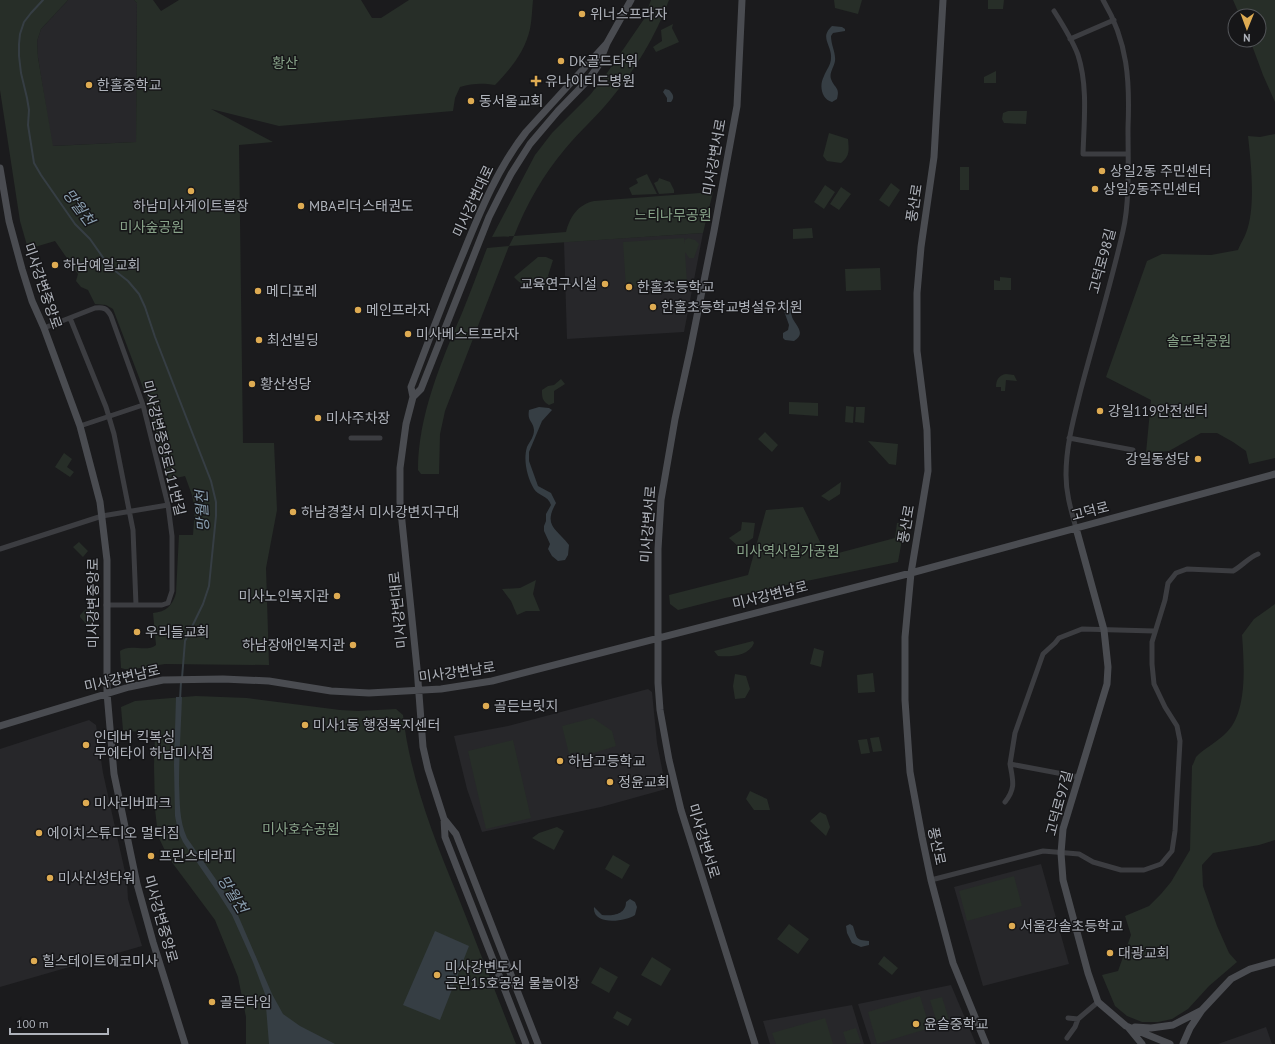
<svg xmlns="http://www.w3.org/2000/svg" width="1275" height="1044" font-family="'PT Sans','Noto Sans KR',sans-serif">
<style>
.built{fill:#27272a}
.green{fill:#272e28}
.water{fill:#363e44}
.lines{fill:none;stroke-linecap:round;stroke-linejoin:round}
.stream{stroke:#363e44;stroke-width:2}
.street{stroke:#3c3d41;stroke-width:5}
.secondary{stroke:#4a4c51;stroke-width:7}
.poi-dot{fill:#deab52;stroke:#161618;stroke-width:1.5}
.labels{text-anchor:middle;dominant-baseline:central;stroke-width:3;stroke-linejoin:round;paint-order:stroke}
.poi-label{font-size:14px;fill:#afb3bb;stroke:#161618;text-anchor:start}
.park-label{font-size:14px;fill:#88a389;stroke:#161618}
.street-label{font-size:14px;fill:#afb3bb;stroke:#161618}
.water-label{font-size:15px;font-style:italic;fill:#8ba0b1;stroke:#161618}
</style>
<rect width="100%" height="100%" fill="#1b1b1d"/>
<path class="built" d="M68,0h66l3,3 -1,139 -84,4 -14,-88 -1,-17 4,-12z
M703,233l-19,99 -117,7 -3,-97z
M648,689l4,3 5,51 9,46 -65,18 -119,25 -15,-43 -13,-53 54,-10z
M89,720l7,5 7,48 24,108 1,18 14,47 -142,41v-238z
M1041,864l28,100 -86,22 -29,-99z
M951,985l25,59h-105l-13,-40z
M852,1005l12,39h-94l-7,-23z
M1266,1027l6,17h-54z"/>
<path class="green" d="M0,0h68l-27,29 -4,12 1,17 15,88 83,-4 1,-139 -3,-3h19l8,11 18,-11h182l11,18h9l28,-18h124c-1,9 -1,19 -3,29 -5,22 -19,40 -35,56 -12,-2 -22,-2 -35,2l-5,11 -2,13 -174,15 -68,-17 62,33 -34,3 4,298h31l3,67 -11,58 3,97 -104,-1 -37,6 -7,-2 -1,-17c10,-8 26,2 36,-6l-3,-32c13,-1 20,-8 23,-20l3,-58h14l2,-26 -3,-14 -7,-19 -17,4 -20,-79 -35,-92 -7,-4 -11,-1 -7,-14 -7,-3 -5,-6 2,-7 -23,-33 -27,8 -8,-28 -20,-131z
M651,0h18c-13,36 -34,70 -59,100 -14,17 -31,32 -45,49 -22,26 -39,56 -51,87l52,-4c4,-15 11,-27 28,-31l119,-9 -10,41 -194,13 -64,165 -5,23 -1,40h-18l-3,-4c0,-54 23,-108 44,-157 9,-22 17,-44 25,-65l22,-2 5,-10 -22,1 43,-82 17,-22 38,-38 17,-22 37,-54z
M834,0h28l-4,14 -23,-6z
M988,0h16l-1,9h-15z
M1233,0h42v102l-12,-27 -13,-35h9v-24h-19z
M673,24l-1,4 7,14 -23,10 -3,-5 9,-6 -1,-11z
M996,71v12h-12v-6z
M1008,111h19l-1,13 -22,-1 -2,-4 1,-6z
M829,133l19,6c1,11 2,17 -7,24l-14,-2 -4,-5z
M1275,134v324l-26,6 -3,-13 -13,-9 -16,-9h-16l-32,18 -23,2 5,-53 -45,-23 41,-116 15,-7 49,1 27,-5c2,-6 6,-11 8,-17 10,-25 5,-70 2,-97l12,1z
M960,167h9v23h-9z
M647,174l10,20 -25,1 -3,-7 9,-5 -2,-4z
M659,178l11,4 4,8v3l-15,1 -5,-11 4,-2z
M891,183l9,7 -11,17 -10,-7z
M825,185l10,7 -11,17 -10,-7z
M841,187l10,7 -12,16 -9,-6z
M812,228l1,10 -20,1v-10z
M684,238l1,6v-4l3,-2 7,2 4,4 -5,14h-5l-4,-6 2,31 -61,5 -3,-46z
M538,257h8l7,3 -5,16 5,4 -2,5c-13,5 -28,3 -37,-8z
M880,268l1,22 -35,1 -1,-22z
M1000,277l11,1v12h-17v-10l6,1z
M1006,374l8,1 3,6 -11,-1 -1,11h-4v-4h-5c0,-7 3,-12 10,-13z
M561,379l4,5 -11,7v12l-5,2c-7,-4 -7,-8 -7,-15l6,-4 6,-1z
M789,402l29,1v13l-29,-2z
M846,406l8,1 -1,16 -8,-1z
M856,407h9l-1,16 -9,-1z
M765,432l13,13 -6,7 -14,-13z
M868,441l30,3 -2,21 -7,-1z
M64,453l8,6 -5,8 7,5 -4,5 -15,-10z
M841,482l-1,12 -11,7 -8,-5z
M803,507l24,49 68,-18 2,-15h8l-7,39 -173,36 -47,12 -8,-6 -1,-9 79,-20 18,-65z
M742,522l13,1 -2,15 -14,9 -10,-9 12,-8z
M79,542l9,9 -5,6 -10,-10z
M536,580l-3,14 7,17h-14l-9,4 -6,-14 -9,-12 18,-1z
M93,602l3,2 -2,21 -3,-1 -2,3 -9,-10v-2z
M1275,604v236l-16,5 -46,8 -11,12 1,21 14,40 12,27 8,9 -28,24 -21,23 -16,10 -14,3h-16l-15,-6 -12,-10 -13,-31 16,-4 13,-36 -6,-19 24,-10 12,-12 10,-12 19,-32 2,-84c2,-3 3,-7 4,-9 7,-8 23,-16 31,-25 21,-21 17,-70 15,-97l12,-16z
M753,641l1,2c-5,13 -23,14 -36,13l-4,-5z
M814,648l10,3 -3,16 -11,-3z
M873,673l2,19 -17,1 -1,-18z
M735,674l11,2 4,13 -5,9 -10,1 -2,-13z
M196,696l51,2 93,12 18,1 38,-2 7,6c7,62 30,121 54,179 20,50 39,100 59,150h-270v-27l-8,-40 -23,-57 -47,-63 -10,-21 -3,-27 -1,-43 1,-32 -32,-4 -2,-23 14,-6z
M593,718l19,13 4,15 -39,12 -1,-6 -7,2 -7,-28z
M879,737l3,14 -9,1 -3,-14z
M867,739l3,14 -9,1 -3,-14z
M513,740l18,78 -45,11 -18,-78z
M750,791l17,8 3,11h-16l-8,-11z
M820,812l6,3 4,12 -4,9 -16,-15z
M557,827l7,4 -10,19 -22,-12 7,-5z
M613,855l17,10 -8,14 -17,-10z
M1014,876l8,30 -55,15 -8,-30z
M789,924l20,15 -11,15 -21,-15z
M884,956l14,12 -6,7 -14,-11z
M652,957l19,12 -10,17 -20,-11z
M600,967l18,10 -9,16 -18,-10z
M920,996l10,32 -53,16 -9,-32z
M942,997l7,23 -12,3 -7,-23z
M617,1011l15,8 -4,7 -15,-8z
M825,1018l8,26h-57l-4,-11z
M856,1028l5,15 -14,1 -4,-12z"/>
<path class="water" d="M832,26l10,1 3,2v2l-12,2 -2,3c0,9 5,17 4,25 -1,6 -6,12 -4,18 4,10 9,8 6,20l-5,3c-11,-3 -13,-17 -8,-26 2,-6 7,-11 7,-18 1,-13 -12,-20 1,-32z
M665,89l4,1c4,4 6,7 2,12h-4v-4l-4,-6z
M786,305l5,2c0,3 0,7 1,10 3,8 15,16 2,24l-9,-1 -2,-2v-5l5,-3 1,-5 -6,-17v-2z
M539,407l10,1 3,2 -10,11 -13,31v9l9,25 13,7 5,10c-13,23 0,25 13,42l-1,10 -3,5 -7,1 -6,-5 -4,-7 2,-5 -6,-13v-5l2,-5v-7l5,-9c-3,-10 -13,-9 -17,-16 -7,-12 -11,-29 -7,-42 3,-6 7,-10 7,-17 -1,-10 -7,-8 -5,-20z
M176,697h6c-1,29 -3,58 -3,87 1,19 0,36 8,54l35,50 15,25 35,81 11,20 17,12 35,18h-66l-4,-50 -12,-32 -21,-47 -14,-22 -35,-51 -5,-11 -3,-15 -1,-51z
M630,899l5,3 2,5 -2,8c-10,7 -43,11 -41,-8l8,8c10,1 24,0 24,-13z
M850,924l3,2c4,12 2,14 16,15v4l-8,2 -9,-4 -5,-10 -1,-7z
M435,931l34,15 -29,74 -37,-15z"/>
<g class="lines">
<path class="stream" d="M43,0l-12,13 -7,9 -4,12 -1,10v12l2,17 6,25 2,12 -1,15 6,38 7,12 34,49 15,15 19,27 19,15 11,13 6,13 10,30 56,144 5,21v14l-7,70 -6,18 -18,37 -3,37
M180,700l1,-18"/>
<path class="street" d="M1054,11c9,14 18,28 24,44 10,31 6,66 5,99h45
M1070,39l44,-19
M70,318l36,89 8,27 19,96 3,75
M44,328l51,-20c8,-1 12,0 16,8l32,89 25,100 4,31v55l-4,12 -6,2h-56
M80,426l63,-21
M351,438h29
M1069,438l64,12
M1076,528c-5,-18 -10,-34 -10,-53 0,-30 8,-58 15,-86 14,-53 30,-105 42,-158 7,-30 5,-72 5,-103 2,-47 0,-86 -25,-128
M0,549l102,-33 66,-11
M1079,777l-69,-13 5,-31 28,-79 12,-11 4,-5 23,-9 72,2
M1005,802c11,-14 8,-21 5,-38
M931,880l112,-29 36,3 14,8 28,8h23l17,-6 11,-13 3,-20 5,-90 -3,-15 -12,-19 -11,-23 -2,-20v-22l13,-42 3,-17 8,-10 11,-4 46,2c9,-5 15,-13 25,-17
M1068,1018l10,1
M1067,1038l8,-11 3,-8 20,-17"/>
<path class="secondary" d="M742,0l-5,106 -23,125 -24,120 -15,68 -14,81 -3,49v134l2,27 9,50 12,50 74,234
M943,0l-9,157 -13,90 -4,46v58l10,79 1,41 -17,102 -6,64v63l5,72 12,65 9,43 22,83 33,81
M0,168l9,53 13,48 10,32 12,27 36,98 20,76 7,58v133l7,81 23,110 16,58 32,102
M413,397l8,-8 68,-172 10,-20 12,-23 19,-30 28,-33 31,-32 9,-13 9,-23 24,-43
M1076,528l28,102 4,37 -1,17 -44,145 -2,24 2,27 25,93 10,29 28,24 44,18
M0,726l129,-39 34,-7 60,-1 46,2 62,10 38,2 72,-4 51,-8 419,-108 364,-99
M444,819l12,15 82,210
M1128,1027l14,17
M1135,1027l16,1 22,-3 27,-14
M526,1044l-81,-207 -1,-18 -16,-50 -5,-22 -6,-79 -17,-166v-34l6,-44 7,-27 -2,-10c17,-44 33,-88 51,-131 18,-44 35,-87 64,-124l81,-89
M1183,1044l7,-16 12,-18 29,-31 19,-10 25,-7"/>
</g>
<g class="poi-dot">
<circle cx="582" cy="14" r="4"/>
<circle cx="561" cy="61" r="4"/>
<path d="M534 75h4v4h4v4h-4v4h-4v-4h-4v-4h4z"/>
<circle cx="89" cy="85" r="4"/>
<circle cx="471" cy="101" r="4"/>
<circle cx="1102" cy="171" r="4"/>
<circle cx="1095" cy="189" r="4"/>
<circle cx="191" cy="191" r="4"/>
<circle cx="301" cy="206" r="4"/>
<circle cx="55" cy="265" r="4"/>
<circle cx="605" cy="284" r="4"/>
<circle cx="629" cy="287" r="4"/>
<circle cx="258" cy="291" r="4"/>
<circle cx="653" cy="307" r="4"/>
<circle cx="358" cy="310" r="4"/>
<circle cx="408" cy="334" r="4"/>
<circle cx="259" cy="340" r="4"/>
<circle cx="252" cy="384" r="4"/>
<circle cx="1100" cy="411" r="4"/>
<circle cx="318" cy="418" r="4"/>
<circle cx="1198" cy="459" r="4"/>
<circle cx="293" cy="512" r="4"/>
<circle cx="337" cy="596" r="4"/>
<circle cx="137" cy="632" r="4"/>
<circle cx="353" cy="645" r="4"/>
<circle cx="486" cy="706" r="4"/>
<circle cx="305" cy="725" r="4"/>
<circle cx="86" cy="745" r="4"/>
<circle cx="560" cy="761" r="4"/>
<circle cx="610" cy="782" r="4"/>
<circle cx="86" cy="803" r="4"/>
<circle cx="39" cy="833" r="4"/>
<circle cx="151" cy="856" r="4"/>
<circle cx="50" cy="878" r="4"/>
<circle cx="1012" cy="926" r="4"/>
<circle cx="1110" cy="953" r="4"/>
<circle cx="34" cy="961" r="4"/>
<circle cx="437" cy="975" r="4"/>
<circle cx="212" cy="1002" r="4"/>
<circle cx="916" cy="1024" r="4"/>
</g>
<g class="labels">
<g class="poi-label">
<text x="590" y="14">위너스프라자</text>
<text x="569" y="61">DK골드타워</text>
<text x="545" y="81">유나이티드병원</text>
<text x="97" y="85">한홀중학교</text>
<text x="479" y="101">동서울교회</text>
<text x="1110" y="171">상일2동 주민센터</text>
<text x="1103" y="189">상일2동주민센터</text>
<text x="191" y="206" text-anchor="middle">하남미사게이트볼장</text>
<text x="309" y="206">MBA리더스태권도</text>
<text x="63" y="265">하남예일교회</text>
<text x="597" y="284" text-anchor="end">교육연구시설</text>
<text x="637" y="287">한홀초등학교</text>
<text x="266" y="291">메디포레</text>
<text x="661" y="307">한홀초등학교병설유치원</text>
<text x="366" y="310">메인프라자</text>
<text x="416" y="334">미사베스트프라자</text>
<text x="267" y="340">최선빌딩</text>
<text x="260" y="384">황산성당</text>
<text x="1108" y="411">강일119안전센터</text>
<text x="326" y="418">미사주차장</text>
<text x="1190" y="459" text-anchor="end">강일동성당</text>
<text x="301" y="512">하남경찰서 미사강변지구대</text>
<text x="329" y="596" text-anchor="end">미사노인복지관</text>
<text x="145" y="632">우리들교회</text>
<text x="345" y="645" text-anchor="end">하남장애인복지관</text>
<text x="494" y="706">골든브릿지</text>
<text x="313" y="725">미사1동 행정복지센터</text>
<text x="94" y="737">인데버 킥복싱<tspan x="94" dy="16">무에타이 하남미사점</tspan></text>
<text x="568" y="761">하남고등학교</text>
<text x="618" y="782">정윤교회</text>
<text x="94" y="803">미사리버파크</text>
<text x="47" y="833">에이치스튜디오 멀티짐</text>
<text x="159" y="856">프린스테라피</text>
<text x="58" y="878">미사신성타워</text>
<text x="1020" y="926">서울강솔초등학교</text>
<text x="1118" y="953">대광교회</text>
<text x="42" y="961">힐스테이트에코미사</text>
<text x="445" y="967">미사강변도시<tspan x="445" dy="16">근린15호공원 물놀이장</tspan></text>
<text x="220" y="1002">골든타임</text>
<text x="924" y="1024">윤슬중학교</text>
</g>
<g class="park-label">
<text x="285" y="63">황산</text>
<text x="673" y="215">느티나무공원</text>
<text x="152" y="227">미사숲공원</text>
<text x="1199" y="341">솔뜨락공원</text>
<text x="788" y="551">미사역사일가공원</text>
<text x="301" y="829">미사호수공원</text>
</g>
<g class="street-label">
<text transform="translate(714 157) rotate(-80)">미사강변서로</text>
<text transform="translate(473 201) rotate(-65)">미사강변대로</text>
<text transform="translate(914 203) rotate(-81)">풍산로</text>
<text transform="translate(1102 261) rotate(-75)">고덕로98길</text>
<text transform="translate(43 286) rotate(71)">미사강변중앙로</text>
<text transform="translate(164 448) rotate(76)">미사강변중앙로111번길</text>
<text transform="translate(1090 511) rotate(-15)">고덕로</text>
<text transform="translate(648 524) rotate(-86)">미사강변서로</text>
<text transform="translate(906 524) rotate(-80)">풍산로</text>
<text transform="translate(770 595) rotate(-14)">미사강변남로</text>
<text transform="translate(93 603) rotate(-90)">미사강변중앙로</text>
<text transform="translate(398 610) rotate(-96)">미사강변대로</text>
<text transform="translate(457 672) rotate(-8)">미사강변남로</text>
<text transform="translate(122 678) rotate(-13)">미사강변남로</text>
<text transform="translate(1059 803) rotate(-75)">고덕로97길</text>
<text transform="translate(704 841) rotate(73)">미사강변서로</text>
<text transform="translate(937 846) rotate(78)">풍산로</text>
<text transform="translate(161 919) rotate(74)">미사강변중앙로</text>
</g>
<g class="water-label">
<text transform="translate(79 207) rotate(53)">망월천</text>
<text transform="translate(202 511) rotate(-93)">망월천</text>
<text transform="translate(233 894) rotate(58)">망월천</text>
</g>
</g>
<g transform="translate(1247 28) rotate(181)"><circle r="19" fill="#161618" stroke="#535559"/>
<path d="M0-3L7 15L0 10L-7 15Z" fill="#deab52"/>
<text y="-6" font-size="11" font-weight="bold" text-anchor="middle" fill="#afb3bb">N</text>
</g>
<path d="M10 1028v6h98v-6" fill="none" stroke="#afb3bb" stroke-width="2"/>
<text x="16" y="1028" font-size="12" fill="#afb3bb" stroke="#161618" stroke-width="3" paint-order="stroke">100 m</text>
</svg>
